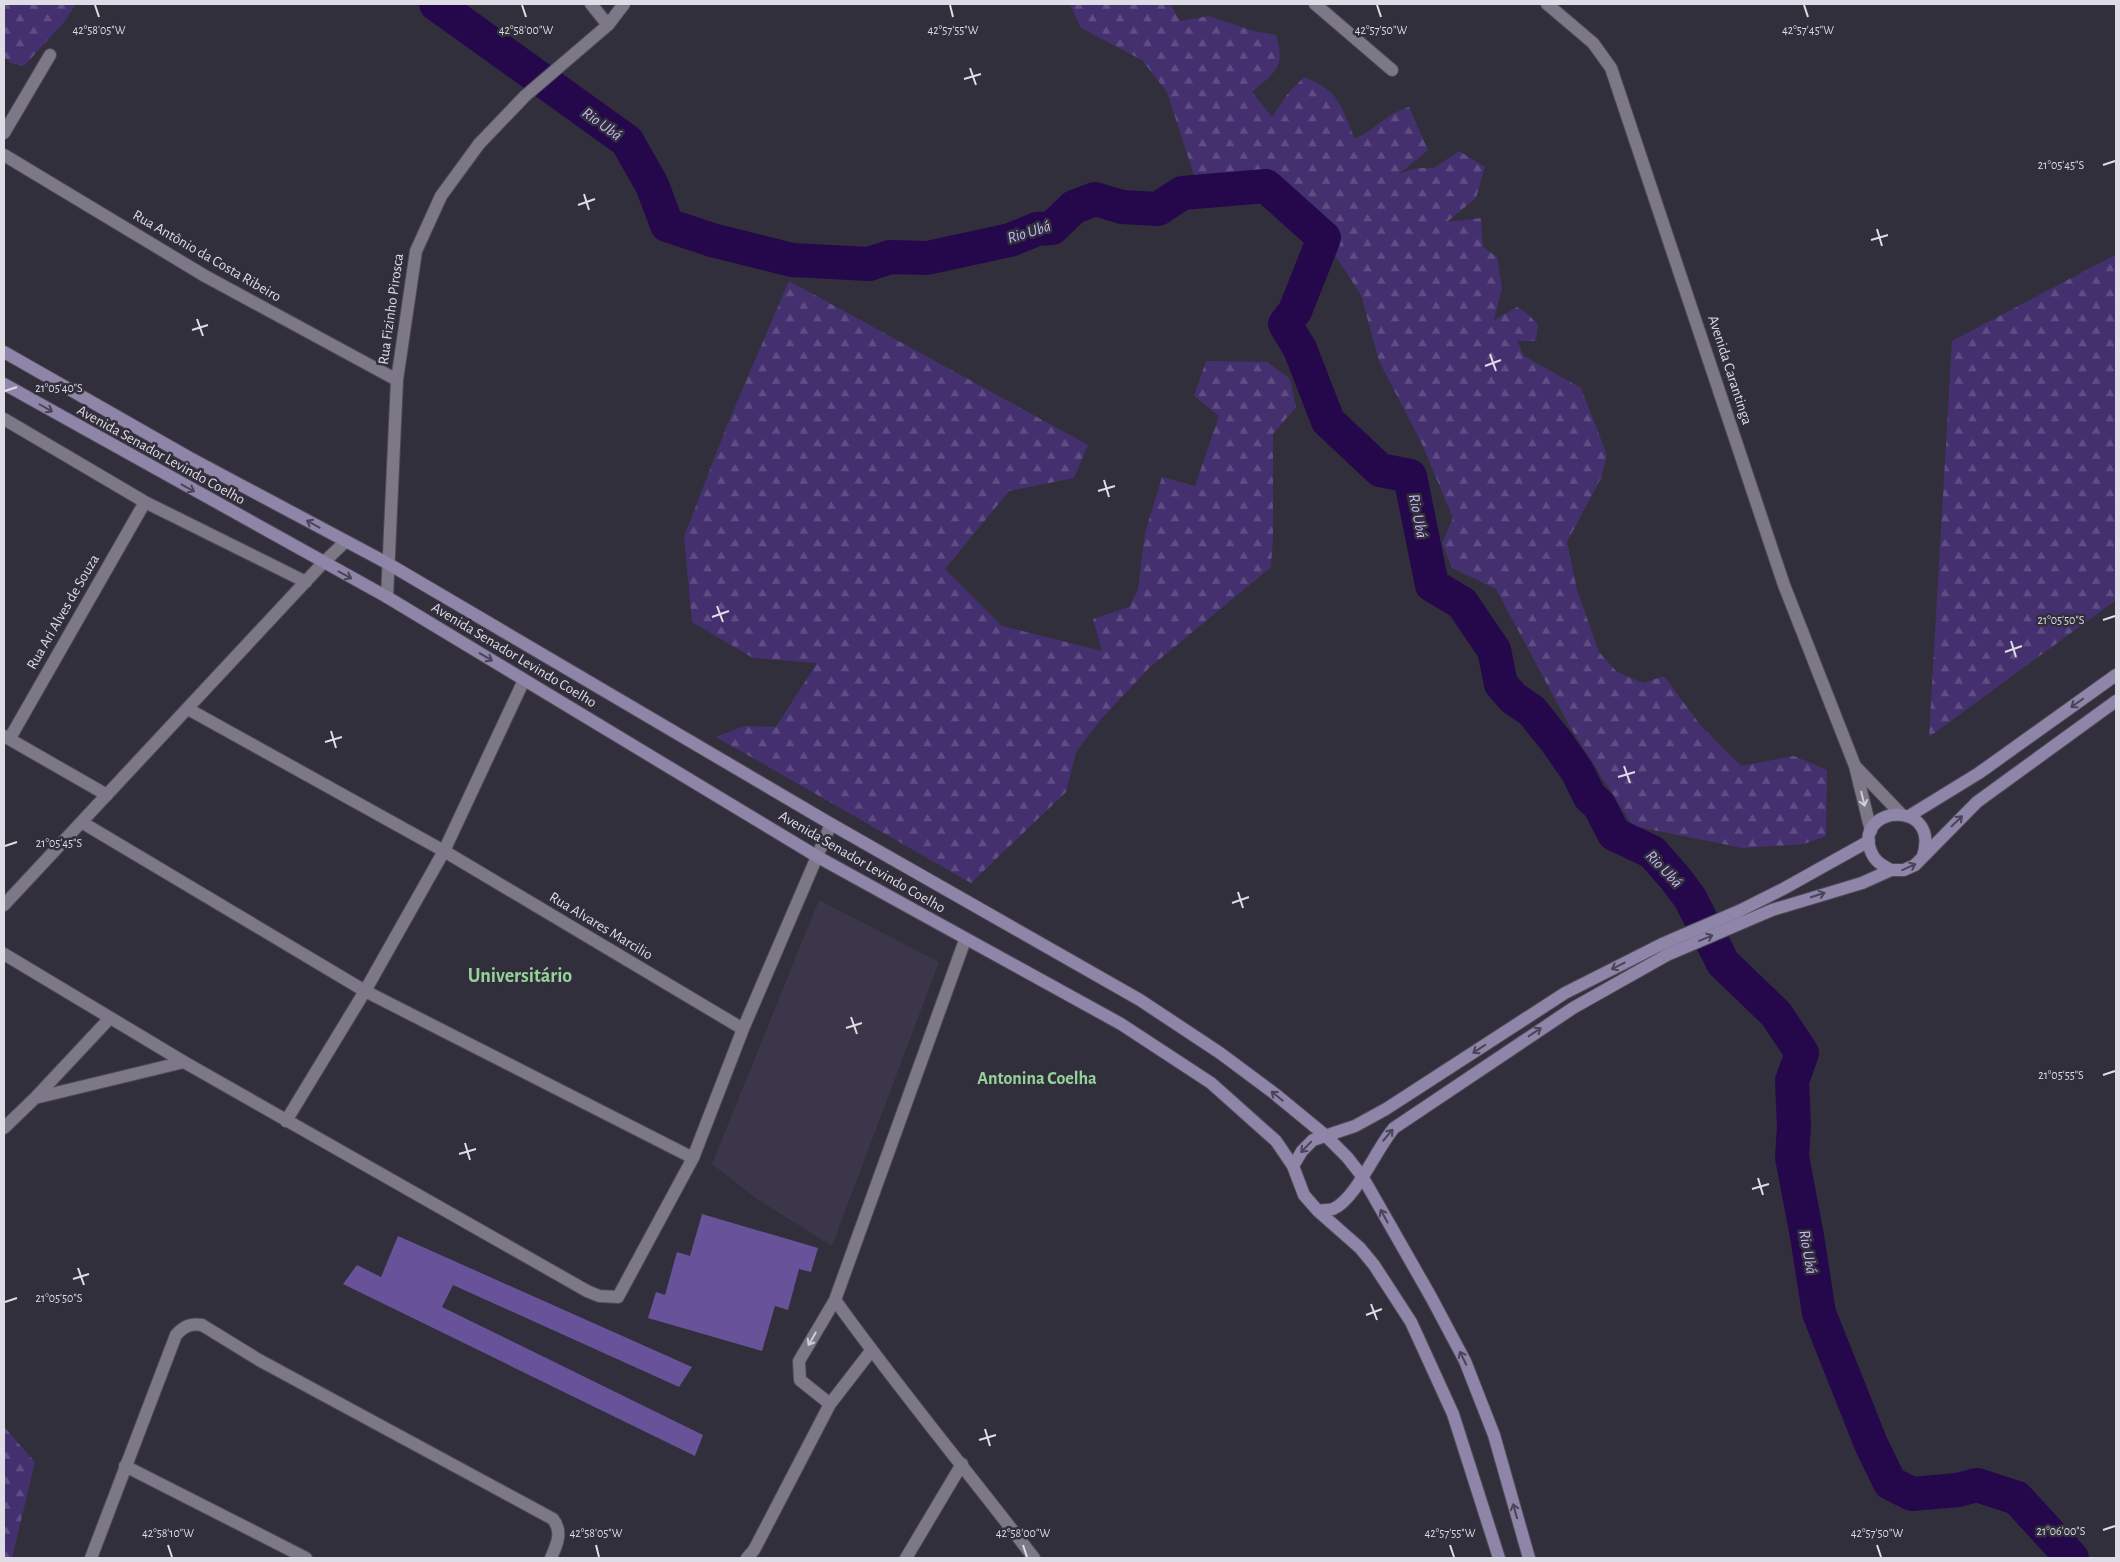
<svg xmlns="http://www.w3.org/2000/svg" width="2120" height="1562" font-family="'Alegreya Sans',sans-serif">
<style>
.built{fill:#3b3649}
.forest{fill:url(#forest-firs)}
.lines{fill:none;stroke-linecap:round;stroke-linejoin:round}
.river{stroke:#25074b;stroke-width:34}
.building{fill:#68529a}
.street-casing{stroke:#4d4a55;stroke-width:14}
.secondary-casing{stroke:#4d4a55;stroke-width:14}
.street{stroke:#7c7888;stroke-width:12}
.secondary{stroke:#8e85a8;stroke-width:12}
.oneway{stroke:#494457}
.oneway2{stroke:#cfcdd6}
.ticks{fill:none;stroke:#dedce4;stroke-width:2}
.labels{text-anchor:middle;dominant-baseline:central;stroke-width:5;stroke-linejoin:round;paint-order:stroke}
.street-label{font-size:15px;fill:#dedce4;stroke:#322f3c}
.water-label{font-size:16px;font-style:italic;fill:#c8b8f5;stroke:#322f3c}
.quarter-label{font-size:18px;font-weight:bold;fill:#95d199;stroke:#322f3c}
.district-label{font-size:20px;font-weight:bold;fill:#95d199;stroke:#322f3c}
.ticks-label{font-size:12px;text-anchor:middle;fill:#dedce4;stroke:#322f3c;stroke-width:5;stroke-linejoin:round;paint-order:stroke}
</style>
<defs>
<pattern id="forest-firs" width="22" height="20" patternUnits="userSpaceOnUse" patternTransform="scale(1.25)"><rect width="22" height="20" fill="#45306f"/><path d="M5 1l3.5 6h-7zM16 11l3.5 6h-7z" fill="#5f4d83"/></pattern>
</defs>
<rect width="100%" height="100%" fill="#322f3c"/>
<path class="built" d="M819,900l120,62 -107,284 -75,-47 -45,-35z"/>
<path class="forest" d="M4,4h72l-12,18 -40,44 -13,-3 -7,-6z
M1070,4h100l10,17 29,-5 44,15 23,4c10,33 -1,37 -24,57l20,25 14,-21 18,-19c38,15 36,29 51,62 21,-10 31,-25 54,-32l19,43 -29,24 18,-6h17l25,-17 26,16 -9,31 -29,24 34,-4 2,29 14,10 5,31 -8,32 23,-13 12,8 9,10 -2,16h-19l7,15 57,32 26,67 -6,23 -34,64 10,48 22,62 18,20 26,11 21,-7 37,50 40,40 53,-10 33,14 -1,66 -22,8 -61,4 -110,-22 -63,-99 -74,-138 -44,-21 -10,-25 11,-25 -31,-74 -43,-83 -18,-66 -37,-57 -49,-67 -81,4 -27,-83 -25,-32 -61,-32z
M2116,226v374l-187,137 23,-396 163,-86z
M789,281l299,164 -14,33 -65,13 -64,78 57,57 100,25 -9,-32 36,-12 9,-18 7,-56 17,-56 33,9 24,-70 -25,-20 12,-35 61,1 23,17 6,28 -23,27v102l-2,31 -122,101 -47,50 -26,34 -10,40 -95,91 -255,-146 28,-11 32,1 41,-64 -64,-5 -61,-36 -8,-85 42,-109z
M4,1427l31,35 -23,96h-8z"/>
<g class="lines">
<path class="river" d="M436,4l191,137 25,44 15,40 45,15 80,20 77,4 21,-7 37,1 83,-18 27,-11 15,-1 22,-21 21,-8 27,8 36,2 24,-16 84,-7 58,52 -29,73 -10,13 15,25 28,72 52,49 30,6 22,109 30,18 32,47 7,34 12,14 19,13 24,30 21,30 13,26 9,8 15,29 38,18 23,26 15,20 33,65 53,51 26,39 -10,28 2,45 -2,31 15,79 12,77 52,131 19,39 22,11 46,-4 19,-5 40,13 55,60"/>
</g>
<path class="building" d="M702,1214l116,34 -7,24 -12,-3 -11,41 -13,-4 -13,45 -114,-33 8,-26 9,3 12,-43 13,4z
M398,1236l294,131 -13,20 -226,-102 -11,22 261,128 -8,21 -352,-172 14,-19 24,12z"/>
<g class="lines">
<defs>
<path id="street" d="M591,4l17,21
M1315,4l77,66
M1547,4l46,39 18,25 173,517 71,181 16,65
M4,133l46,-78
M4,155l201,121 192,104
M4,419l141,83 161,80
M387,597l10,-217 19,-129 25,-55 38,-52 46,-48 83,-71 16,-21
M188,709l256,142 299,178
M4,736l103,59
M10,738l135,-236
M1855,766l46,48
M83,823l282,168 328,167
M4,905l319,-342 22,-21
M4,954l180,108 403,229 12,5 19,1 75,-139 50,-129 88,-205
M35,1098l149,-36
M286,1121l79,-130 79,-140 80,-171
M4,1128l31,-30 75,-80
M835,1300c63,88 133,172 199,258
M830,1404l-30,-24 -1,-19 36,-61 130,-360
M125,1466l181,92
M91,1558l85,-223c8,-9 15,-12 26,-10l57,35 294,159c10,13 4,25 -2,39
M747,1558l7,-8 76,-146 41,-53
M906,1558l56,-94"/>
<path id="secondary" d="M4,352l186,106 197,105 444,261 309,176 80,53 55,41 51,42 21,21 15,19 69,121 34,64 29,74 35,123
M4,384l383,213 431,260 303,167 90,59 65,58 17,25 11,29 14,16 42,37 14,17 37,57 42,92 46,144
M1909,816l70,-43 137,-98
M1891,870c-12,-6 -19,-11 -22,-25 -8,-40 71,-44 54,11
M1293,1166l9,-15 11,-11 42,-14 31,-17 179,-116 97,-49 77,-33 44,-22 86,-48
M1318,1211c5,-1 11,-1 15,-2 23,-10 43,-60 61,-81l179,-120 94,-53 105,-45 90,-27 29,-13h13l11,-5 62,-63 139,-101"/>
</defs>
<use href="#street" class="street-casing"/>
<use href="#secondary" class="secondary-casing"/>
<use href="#street" class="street"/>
<use href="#secondary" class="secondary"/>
</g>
<defs><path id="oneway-shaft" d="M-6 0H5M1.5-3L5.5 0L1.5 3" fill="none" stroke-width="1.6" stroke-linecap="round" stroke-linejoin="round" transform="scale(1.25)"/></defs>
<g class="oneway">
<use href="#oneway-shaft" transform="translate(46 408) rotate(30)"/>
<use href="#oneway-shaft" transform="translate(188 488) rotate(29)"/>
<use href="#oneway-shaft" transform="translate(313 524) rotate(-151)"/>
<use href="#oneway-shaft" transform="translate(345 575) rotate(28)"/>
<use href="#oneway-shaft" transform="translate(486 657) rotate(31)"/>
<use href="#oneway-shaft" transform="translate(2077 703) rotate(145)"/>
<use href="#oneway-shaft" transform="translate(1957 821) rotate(-44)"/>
<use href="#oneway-shaft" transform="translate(1909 867) rotate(-24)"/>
<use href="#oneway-shaft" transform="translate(1818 895) rotate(-18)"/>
<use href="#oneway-shaft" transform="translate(1706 938) rotate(-23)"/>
<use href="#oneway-shaft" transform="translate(1618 966) rotate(153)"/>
<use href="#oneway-shaft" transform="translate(1535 1032) rotate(-33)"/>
<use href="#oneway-shaft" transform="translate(1479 1049) rotate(147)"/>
<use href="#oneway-shaft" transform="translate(1277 1096) rotate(-141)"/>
<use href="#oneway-shaft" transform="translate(1388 1135) rotate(-50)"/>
<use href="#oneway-shaft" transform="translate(1306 1147) rotate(134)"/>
<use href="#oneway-shaft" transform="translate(1384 1216) rotate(-119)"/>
<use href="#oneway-shaft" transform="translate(1463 1358) rotate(-116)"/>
<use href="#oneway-shaft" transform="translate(1515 1511) rotate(-106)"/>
</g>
<g class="oneway2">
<use href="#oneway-shaft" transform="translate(1863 799) rotate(76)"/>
<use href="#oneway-shaft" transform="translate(812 1339) rotate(120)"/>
</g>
<path class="ticks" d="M95,5l4,12M522,5l4,12M950,5l3,12M1377,5l4,12M1804,5l4,12M970,68l6,17M964,79l17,-5M2103,165l12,-4M584,194l5,16M578,205l17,-6M1877,229l5,17M1871,240l17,-5M197,319l6,17M192,330l16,-5M1490,354l6,17M1485,366l16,-6M5,391l12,-4M1104,480l5,17M1098,491l17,-5M717,606l6,16M712,617l17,-6M2103,620l12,-4M2011,641l5,16M2005,652l17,-6M331,731l5,17M325,742l17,-5M1624,766l6,17M1618,777l17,-5M5,846l12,-4M1238,892l5,16M1232,903l17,-6M851,1017l6,17M846,1028l16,-5M2103,1075l12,-4M465,1143l5,17M459,1154l17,-5M1758,1178l5,17M1752,1189l17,-5M78,1268l6,17M73,1279l16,-5M5,1302l12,-4M1371,1304l6,16M1366,1315l16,-6M985,1429l5,17M979,1440l17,-5M2103,1530l12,-4M168,1545l4,12M596,1545l3,12M1023,1545l4,12M1450,1545l4,12M1877,1545l4,12"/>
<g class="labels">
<g class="street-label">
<text transform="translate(207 256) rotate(30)">Rua Antônio da Costa Ribeiro</text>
<text transform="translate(391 309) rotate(-82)">Rua Fizinho Pirosca</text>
<text transform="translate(1730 370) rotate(72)">Avenida Carantinga</text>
<text transform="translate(161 455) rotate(29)">Avenida Senador Levindo Coelho</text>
<text transform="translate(63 612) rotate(-60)">Rua Ari Alves de Souza</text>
<text transform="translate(514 655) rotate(31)">Avenida Senador Levindo Coelho</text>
<text transform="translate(862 862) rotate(30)">Avenida Senador Levindo Coelho</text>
<text transform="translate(601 926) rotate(31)">Rua Alvares Marcilio</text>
</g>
<g class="water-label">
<text transform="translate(602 124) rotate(36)">Rio Ubá</text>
<text transform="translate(1029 232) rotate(-17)">Rio Ubá</text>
<text transform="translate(1418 516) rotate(79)">Rio Ubá</text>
<text transform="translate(1664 869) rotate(46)">Rio Ubá</text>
<text transform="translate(1808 1252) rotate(80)">Rio Ubá</text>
</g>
<g class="quarter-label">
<text x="1037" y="1079">Antonina Coelha</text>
</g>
<g class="district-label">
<text x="520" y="976">Universitário</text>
</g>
</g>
<g class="ticks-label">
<text x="99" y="34">42°58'05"W</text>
<text x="526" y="34">42°58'00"W</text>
<text x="953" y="34">42°57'55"W</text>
<text x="1381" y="34">42°57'50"W</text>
<text x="1808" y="34">42°57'45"W</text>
<text x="2061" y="169">21°05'45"S</text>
<text x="59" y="392">21°05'40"S</text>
<text x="2061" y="624">21°05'50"S</text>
<text x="59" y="847">21°05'45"S</text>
<text x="2061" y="1079">21°05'55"S</text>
<text x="59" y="1302">21°05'50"S</text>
<text x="2061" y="1535">21°06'00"S</text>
<text x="168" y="1537">42°58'10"W</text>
<text x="596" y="1537">42°58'05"W</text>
<text x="1023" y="1537">42°58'00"W</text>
<text x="1450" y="1537">42°57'55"W</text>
<text x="1877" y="1537">42°57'50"W</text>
</g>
<rect width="2120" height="1562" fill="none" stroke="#dedce4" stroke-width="10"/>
</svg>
